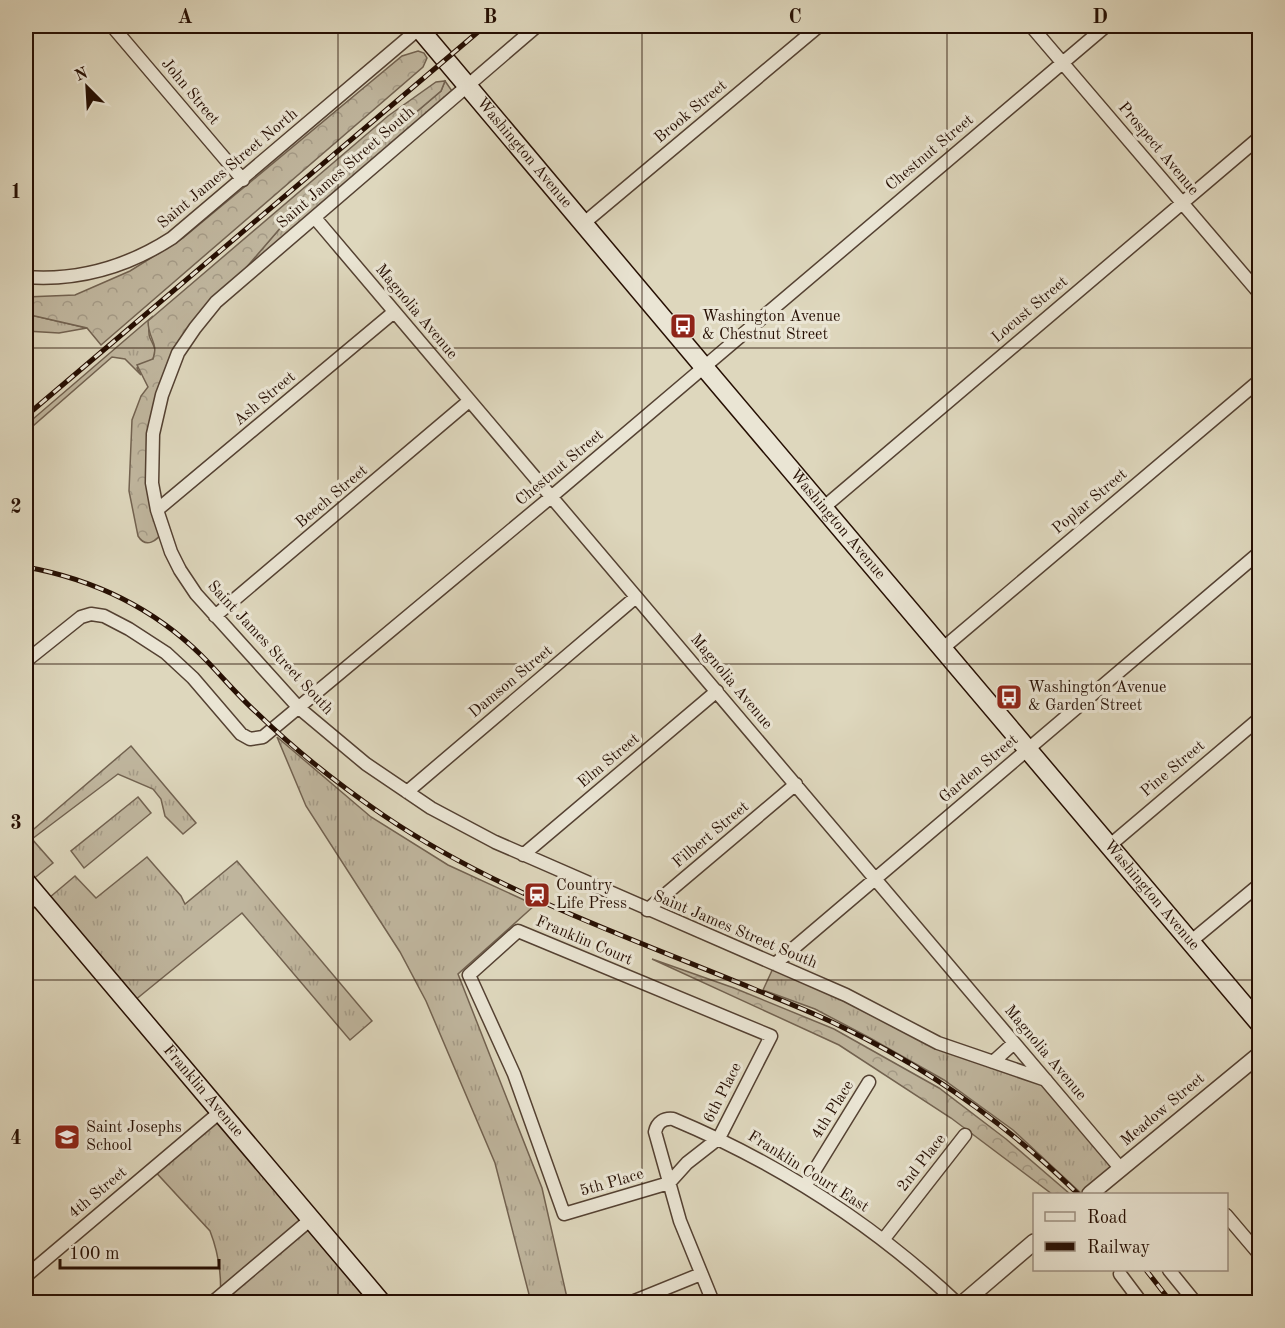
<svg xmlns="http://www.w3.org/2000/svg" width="1285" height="1328" font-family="'Old Standard TT',serif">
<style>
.grass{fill:url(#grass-tufts);stroke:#726250;stroke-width:1.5}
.forest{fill:url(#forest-crowns);stroke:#726250;stroke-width:1.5}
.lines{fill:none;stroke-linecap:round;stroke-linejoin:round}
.minor-casing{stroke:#544132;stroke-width:15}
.tertiary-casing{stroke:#544132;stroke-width:18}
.secondary-casing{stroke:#260f03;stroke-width:21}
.minor{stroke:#eae5d4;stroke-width:12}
.tertiary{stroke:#eae5d4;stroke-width:15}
.secondary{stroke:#eae5d4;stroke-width:18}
.rail-casing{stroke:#260f03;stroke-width:5}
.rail{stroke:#eae5d4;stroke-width:3;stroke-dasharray:9;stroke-linecap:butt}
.grid{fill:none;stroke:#260f03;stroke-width:1.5;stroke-opacity:0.55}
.labels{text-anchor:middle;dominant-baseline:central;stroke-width:6;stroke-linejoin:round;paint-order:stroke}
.street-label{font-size:16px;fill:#260f03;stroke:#eae5d4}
.poi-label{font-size:16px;fill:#260f03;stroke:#eae5d4;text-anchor:start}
.neatline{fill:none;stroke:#260f03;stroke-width:2}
.grid-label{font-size:20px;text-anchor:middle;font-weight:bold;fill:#260f03}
</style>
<defs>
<pattern id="grass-tufts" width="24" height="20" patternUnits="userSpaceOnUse" patternTransform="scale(1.5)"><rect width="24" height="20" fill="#bfb59d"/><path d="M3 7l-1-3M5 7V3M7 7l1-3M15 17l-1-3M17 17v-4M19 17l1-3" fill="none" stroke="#a49a86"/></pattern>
<pattern id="forest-crowns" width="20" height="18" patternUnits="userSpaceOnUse" patternTransform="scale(1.5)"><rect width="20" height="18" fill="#bfb59d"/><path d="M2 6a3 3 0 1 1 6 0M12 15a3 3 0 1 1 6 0" fill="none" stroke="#a49a86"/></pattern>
</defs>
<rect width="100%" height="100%" fill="#ded7bd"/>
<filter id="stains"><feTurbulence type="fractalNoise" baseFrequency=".00333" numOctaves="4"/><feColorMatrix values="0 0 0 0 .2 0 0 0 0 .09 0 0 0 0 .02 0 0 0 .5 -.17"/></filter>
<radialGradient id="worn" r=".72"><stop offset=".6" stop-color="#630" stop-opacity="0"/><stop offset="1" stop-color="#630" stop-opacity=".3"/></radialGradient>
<path class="grass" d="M445,81l14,20 -243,201 66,-76 159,-135z
M26,314l61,14 -28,5 -33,-2z
M153,316l-4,5c0,5 -1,13 1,17 4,9 7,10 3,21l-16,9 4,7 -16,-16 -13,-2 -86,75v-7z
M277,737l94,80 77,48 87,40 -77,69 84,214 26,114h-37l-36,-139 -69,-162 -26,-49 -94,-146z
M131,746l65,77 -13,11 -18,-18 -4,-17 -8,-10 -35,-15 -86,65 21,24 -26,21 -1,-2v-50l2,2z
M138,797l13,16 -67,55 -13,-17z
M147,857l34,39 4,8 52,-43 135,160 -22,19 -108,-127 -113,92 -86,-102 32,-27 21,22z
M775,964l163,79 98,33 85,93 -28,25h-11l-69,-64 -69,-50 -74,-42 -55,-29 -52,-19z
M219,1108l165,194h-164c2,-24 -1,-48 -10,-71l-59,-64z"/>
<path class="forest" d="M418,51l6,2 3,5 -4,9 -322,278 -14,-17 -61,-14v-17l49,-2 55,-24 53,-33 219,-182z
M445,81l-4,10 -159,135 -80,93 -15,21 -34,97 10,94c-6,10 -17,18 -25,5l-9,-45 3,-71 9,-24 7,-9 -11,-22 16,-6c6,-16 -5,-20 -5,-38l240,-205 48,-34z
M652,959l82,29 100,41 105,59 67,51 64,55h-18l-101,-76 -112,-73z"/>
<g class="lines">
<defs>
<path id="minor" d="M112,26l131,154
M537,26l-321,276 -21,26 -17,25 -16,42 -9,39 -1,49 5,27 14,42 9,18 16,24 103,114 67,56 65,44 64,34 351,153 92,48 108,37
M1031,26l229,268
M315,218l806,951
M584,223l235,-197
M26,277c53,4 101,-10 146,-39l250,-212
M823,508l437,-371
M157,510l237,-198
M215,616l254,-215
M942,649l318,-269
M26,661l55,-44 10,-3 13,2 25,13 37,24 27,25 48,56 9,5 13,-2 288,-240 555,-471
M407,792l229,-195
M1109,846l151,-128
M523,855l194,-164
M26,906l11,-10
M647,910l149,-126
M518,931l253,105 -52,102 -32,25 -18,20 -105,31 -50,-140 -45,-99z
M1190,942l70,-58
M775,964l485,-412
M993,1062l21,-19
M805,1186l64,-104
M1226,1215l34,40
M883,1240l82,-105
M1169,1270l26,32
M1120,1274l21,28
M26,1276l194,-164
M213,1302l98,-83
M632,1302l69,-28
M713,1302l-33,-81 -25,-89c2,-10 9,-14 18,-13 105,44 200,105 283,183"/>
<path id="tertiary" d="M1090,1194l170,-140
M964,1302l70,-60"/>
<g id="secondary">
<path id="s1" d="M417,26l287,341 556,657"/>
<path id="s2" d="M26,882l355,420"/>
</g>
</defs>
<use href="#minor" class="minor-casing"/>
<use href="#tertiary" class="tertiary-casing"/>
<use href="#secondary" class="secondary-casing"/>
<use href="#minor" class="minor"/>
<use href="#tertiary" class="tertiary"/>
<use href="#secondary" class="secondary"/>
<defs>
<path id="rail" d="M26,416l459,-390
M26,567c66,12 126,40 175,88 19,19 36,40 56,58 39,38 81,71 126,102 113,77 246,122 371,174 29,12 58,23 86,37 88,42 169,100 238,168
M1146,1270l25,32"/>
</defs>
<use href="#rail" class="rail-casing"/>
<use href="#rail" class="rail"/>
</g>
<path class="grid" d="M338,26v1276M642,26v1276M947,26v1276M26,348h1234M26,664h1234M26,980h1234"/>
<defs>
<symbol id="bus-square" viewBox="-11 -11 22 22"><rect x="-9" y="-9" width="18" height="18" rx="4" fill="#8f2418" stroke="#eae5d4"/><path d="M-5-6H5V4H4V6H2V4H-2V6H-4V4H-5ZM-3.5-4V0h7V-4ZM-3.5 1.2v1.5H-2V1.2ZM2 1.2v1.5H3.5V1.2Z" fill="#fff"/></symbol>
<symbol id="station-square" viewBox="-11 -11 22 22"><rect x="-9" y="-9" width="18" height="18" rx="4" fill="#8f2418" stroke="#eae5d4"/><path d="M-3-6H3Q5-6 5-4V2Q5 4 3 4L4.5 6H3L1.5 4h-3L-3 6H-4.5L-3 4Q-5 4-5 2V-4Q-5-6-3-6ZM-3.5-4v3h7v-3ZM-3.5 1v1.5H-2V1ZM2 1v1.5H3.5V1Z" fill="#fff"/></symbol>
<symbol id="school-square" viewBox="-11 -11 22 22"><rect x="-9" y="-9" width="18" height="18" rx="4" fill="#8f2418" stroke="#eae5d4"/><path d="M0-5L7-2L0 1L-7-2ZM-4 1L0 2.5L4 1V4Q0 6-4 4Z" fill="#fff"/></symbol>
</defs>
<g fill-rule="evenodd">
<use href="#bus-square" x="668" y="311" width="30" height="30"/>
<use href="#bus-square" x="994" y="682" width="30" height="30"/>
<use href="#station-square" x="522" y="880" width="30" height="30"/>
<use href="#school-square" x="52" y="1122" width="30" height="30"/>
</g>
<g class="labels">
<g class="street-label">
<text transform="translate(190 92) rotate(50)">John Street</text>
<text transform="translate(691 112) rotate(-40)">Brook Street</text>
<text transform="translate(1158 149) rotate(50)">Prospect Avenue</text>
<text stroke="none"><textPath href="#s1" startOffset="166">Washington Avenue</textPath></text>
<text transform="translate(930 153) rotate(-40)">Chestnut Street</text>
<text transform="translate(346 168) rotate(-41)">Saint James Street South</text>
<text transform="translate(228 169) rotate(-40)">Saint James Street North</text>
<text transform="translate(1030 310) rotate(-40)">Locust Street</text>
<text transform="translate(416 312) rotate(50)">Magnolia Avenue</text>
<text transform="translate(265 399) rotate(-40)">Ash Street</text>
<text transform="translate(560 468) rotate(-40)">Chestnut Street</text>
<text transform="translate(332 497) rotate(-40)">Beech Street</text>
<text transform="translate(1090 502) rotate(-40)">Poplar Street</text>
<text stroke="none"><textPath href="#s1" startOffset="652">Washington Avenue</textPath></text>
<text transform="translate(270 648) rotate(47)">Saint James Street South</text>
<text transform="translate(511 682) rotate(-40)">Damson Street</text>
<text transform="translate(731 682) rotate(50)">Magnolia Avenue</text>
<text transform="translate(609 761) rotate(-40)">Elm Street</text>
<text transform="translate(979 769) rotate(-40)">Garden Street</text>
<text transform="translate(1173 769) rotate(-40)">Pine Street</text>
<text transform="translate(711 835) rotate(-40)">Filbert Street</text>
<text stroke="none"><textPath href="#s1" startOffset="1138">Washington Avenue</textPath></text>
<text transform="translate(735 930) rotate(23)">Saint James Street South</text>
<text transform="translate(584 941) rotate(23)">Franklin Court</text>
<text transform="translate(1045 1053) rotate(50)">Magnolia Avenue</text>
<text stroke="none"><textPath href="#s2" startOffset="274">Franklin Avenue</textPath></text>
<text transform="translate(723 1093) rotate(-63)">6th Place</text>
<text transform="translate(833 1110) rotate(-58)">4th Place</text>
<text transform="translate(1163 1110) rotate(-40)">Meadow Street</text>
<text transform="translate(922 1163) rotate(-52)">2nd Place</text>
<text transform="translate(808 1172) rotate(32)">Franklin Court East</text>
<text transform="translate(612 1183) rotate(-16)">5th Place</text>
<text transform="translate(98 1193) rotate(-40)">4th Street</text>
</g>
<g class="poi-label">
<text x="702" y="317">Washington Avenue<tspan x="702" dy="18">&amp; Chestnut Street</tspan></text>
<text x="1028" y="688">Washington Avenue<tspan x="1028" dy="18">&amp; Garden Street</tspan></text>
<text x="556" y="886">Country<tspan x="556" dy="18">Life Press</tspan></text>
<text x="86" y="1128">Saint Josephs<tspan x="86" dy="18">School</tspan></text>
</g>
</g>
<rect width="1285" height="1328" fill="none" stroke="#ded7bd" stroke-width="66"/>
<rect x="1033" y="1193" width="195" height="78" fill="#eae5d4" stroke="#9c8f80" stroke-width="1.5"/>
<rect x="1045" y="1212" width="30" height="9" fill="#eae5d4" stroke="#9c8f80" stroke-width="1.5"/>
<text x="1087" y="1223" font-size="18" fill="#260f03">Road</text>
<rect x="1045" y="1242" width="30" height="9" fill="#260f03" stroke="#9c8f80" stroke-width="1.5"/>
<text x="1087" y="1253" font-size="18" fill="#260f03">Railway</text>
<g transform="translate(87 87) rotate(336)" stroke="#eae5d4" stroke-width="4.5" paint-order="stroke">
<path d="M0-4.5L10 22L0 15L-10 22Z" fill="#260f03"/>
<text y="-9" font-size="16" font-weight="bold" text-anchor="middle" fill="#260f03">N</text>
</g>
<path d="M60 1259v9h159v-9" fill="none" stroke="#260f03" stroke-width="3"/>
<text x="69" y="1259" font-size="18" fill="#260f03" stroke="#eae5d4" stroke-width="4.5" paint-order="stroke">100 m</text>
<rect x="33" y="33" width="1219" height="1262" class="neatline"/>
<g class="grid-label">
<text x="185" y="23">A</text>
<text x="490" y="23">B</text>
<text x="795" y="23">C</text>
<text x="1100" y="23">D</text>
<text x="16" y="198">1</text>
<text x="16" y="513">2</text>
<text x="16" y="829">3</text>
<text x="16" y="1144">4</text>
</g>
<rect width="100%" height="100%" filter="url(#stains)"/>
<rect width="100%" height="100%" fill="url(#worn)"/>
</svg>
